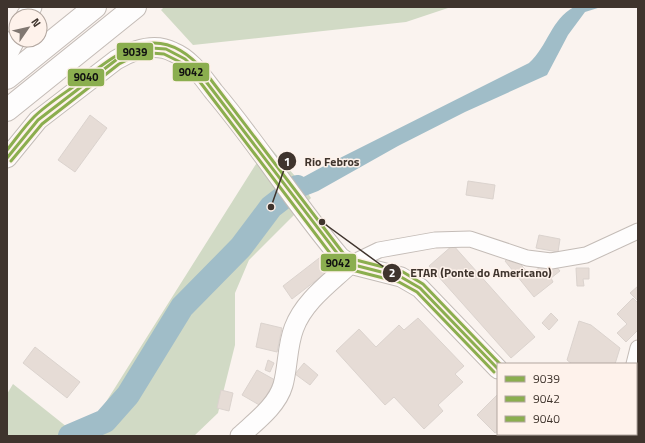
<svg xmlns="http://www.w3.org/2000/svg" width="645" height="443" font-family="'Titillium Web',sans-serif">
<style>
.forest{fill:#d1dac5}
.water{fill:#a0bdc8}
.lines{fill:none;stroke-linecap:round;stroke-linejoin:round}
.river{stroke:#a0bdc8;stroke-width:24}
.building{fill:#e6dcd6;stroke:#dbd3ce}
.minor-casing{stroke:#c4bcb7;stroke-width:17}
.tertiary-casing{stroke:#c4bcb7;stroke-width:21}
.motorway-casing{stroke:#c4bcb7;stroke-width:24}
.minor{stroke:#fefdfd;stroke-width:15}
.tertiary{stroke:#fefdfd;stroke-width:19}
.motorway{stroke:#fefdfd;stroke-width:22}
.bus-1-casing{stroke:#fef2eb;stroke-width:6}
.bus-2-casing{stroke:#fef2eb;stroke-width:6}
.bus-3-casing{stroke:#fef2eb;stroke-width:6}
.bus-1{stroke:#8bae4f;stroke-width:3}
.bus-2{stroke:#8bae4f;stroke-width:3}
.bus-3{stroke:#8bae4f;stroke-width:3}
.leader{fill:none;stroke:#3f342d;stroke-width:1.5}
.callout-dot{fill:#3f342d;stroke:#fef2eb;stroke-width:1.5}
.mark-label{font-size:12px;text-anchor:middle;font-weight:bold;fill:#fff}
.callout-label{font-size:12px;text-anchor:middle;font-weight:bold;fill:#3f342d;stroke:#fef2eb;stroke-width:3;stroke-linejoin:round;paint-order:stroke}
.line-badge{stroke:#fef2eb;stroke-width:1.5}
.pale-badge-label{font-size:11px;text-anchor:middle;font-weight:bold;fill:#111}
</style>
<rect width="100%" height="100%" fill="#faf3ef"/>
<path class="forest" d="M164,7h287l-45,15 -213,23 -32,-35z
M268,145l33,38 10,15 -62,62 -14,33v52l-17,68 -24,23h-187v-42l6,-10 54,43 20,5z"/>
<path class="water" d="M574,7h59h-32l-16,5 -17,23 -21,40 -82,37 -67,34 -80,45 -41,16h-6l1,-5 26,-22 24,-13 207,-104c19,-17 22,-44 45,-56z"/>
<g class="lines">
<path class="river" d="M70,436l35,-15 23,-26 54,-88 59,-60 30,-40 26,-20"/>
</g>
<path class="building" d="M90,115l17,13 -32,44 -17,-12z
M468,181l27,4 -2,14 -27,-4z
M539,235l21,4 -2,13 -22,-4z
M453,245l82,92 -24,21 -82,-92z
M327,252l9,13 -44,34 -9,-13z
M513,255l19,23 5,-4 -2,-3 15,-12 10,12 -9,7 2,4 -19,15 -29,-36z
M576,268h13v11h-6l1,7h-7z
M638,286v15l-8,-8z
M633,298l5,5v27l-12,12 -9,-9 10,-9 -10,-10z
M551,313l7,7 -9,10 -7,-7z
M418,318l46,48 -9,8 8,8 -25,23 5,6 -19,18 -30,-32 -9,8 -49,-54 23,-22 17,18 23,-22 5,5z
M579,321l12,4 29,23 -5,16h-43l-5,-4z
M261,323l21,5 -5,24 -21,-5z
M35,347l45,35 -13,16 -44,-35z
M268,360l6,3 -4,9 -5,-2z
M304,363l14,12 -8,10 -15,-11z
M257,370l18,10 -14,26 -19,-11z
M221,390l12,3 -4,18 -12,-3z
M498,394v37l-3,2 -18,-18z
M636,419l2,1v16h-19l1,-2h16z
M515,434h27l2,2h-31z
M585,434h25l3,2h-29z"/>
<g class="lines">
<defs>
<path id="minor" d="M350,264l29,-14 56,-10 35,-1 57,19 24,3 35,-6 52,-24
M634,364l4,-16
M613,436l1,-2"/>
<path id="tertiary" d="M26,16l6,-9
M7,56l9,-18
M7,158l31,-38 78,-60c17,-10 38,-18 57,-8 18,7 30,26 41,40 45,53 81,112 126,165l10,7 51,13 19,11 78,81
M560,434l1,2
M240,436c15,-14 37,-30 43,-51 5,-18 4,-39 11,-57 10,-27 36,-45 56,-64"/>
<path id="motorway" d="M7,78l88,-71
M7,110l128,-103"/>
</defs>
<use href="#minor" class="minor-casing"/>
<use href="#tertiary" class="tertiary-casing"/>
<use href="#motorway" class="motorway-casing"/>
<use href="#minor" class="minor"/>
<use href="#tertiary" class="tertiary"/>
<use href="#motorway" class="motorway"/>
<defs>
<path id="bus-1" d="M7,158l31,-38 78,-60 13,-7 22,-5 15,1 19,10 16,16 139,182 10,7 51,13 19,11 78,81"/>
<path id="bus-2" d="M11,161l31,-37 77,-60 12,-6 20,-5 13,1 18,9 15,15 139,183 12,8 51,13 18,10 77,80"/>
<path id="bus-3" d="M7,150c9,-11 17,-23 27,-33 13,-13 31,-24 46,-35 44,-34 80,-63 125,-10l138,181 9,6 51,13 20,12 77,80"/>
</defs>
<use href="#bus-1" class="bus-1-casing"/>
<use href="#bus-2" class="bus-2-casing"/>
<use href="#bus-3" class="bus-3-casing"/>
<use href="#bus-1" class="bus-1"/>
<use href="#bus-2" class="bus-2"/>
<use href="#bus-3" class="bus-3"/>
</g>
<path class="leader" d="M271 207L287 161M322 222L392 273"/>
<g class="callout-dot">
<circle cx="271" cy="207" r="4"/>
<circle cx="322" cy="222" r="4"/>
<circle cx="287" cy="161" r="10"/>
<circle cx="392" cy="273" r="10"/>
</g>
<g class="mark-label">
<text x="287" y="166">1</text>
<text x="392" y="277">2</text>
</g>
<g class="callout-label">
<text x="332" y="166">Rio Febros</text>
<text x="481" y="277">ETAR (Ponte do Americano)</text>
</g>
<g class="line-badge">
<rect x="116" y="42" width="38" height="19" rx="4" fill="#8bae4f"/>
<rect x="172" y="62" width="38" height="20" rx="4" fill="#8bae4f"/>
<rect x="67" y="68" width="38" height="19" rx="4" fill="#8bae4f"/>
<rect x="320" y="253" width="37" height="19" rx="4" fill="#8bae4f"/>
</g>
<g class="pale-badge-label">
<text x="135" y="56">9039</text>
<text x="191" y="76">9042</text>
<text x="86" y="81">9040</text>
<text x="338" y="267">9042</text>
</g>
<rect width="645" height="443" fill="none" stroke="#3f342d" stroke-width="16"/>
<rect x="497" y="363" width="140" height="72" fill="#fef2eb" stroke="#b2a69f"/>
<rect x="505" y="376" width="20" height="6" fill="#8bae4f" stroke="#b2a69f"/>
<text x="533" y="383" font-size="12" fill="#3f342d">9039</text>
<rect x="505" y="396" width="20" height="6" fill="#8bae4f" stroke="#b2a69f"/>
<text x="533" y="403" font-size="12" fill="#3f342d">9042</text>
<rect x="505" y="416" width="20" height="6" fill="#8bae4f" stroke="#b2a69f"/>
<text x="533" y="423" font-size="12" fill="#3f342d">9040</text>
<g transform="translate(28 28) rotate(56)"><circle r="19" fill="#fef2eb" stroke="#b2a69f"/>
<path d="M0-3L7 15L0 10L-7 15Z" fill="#807771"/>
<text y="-6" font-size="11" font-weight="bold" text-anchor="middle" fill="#3f342d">N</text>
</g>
</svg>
